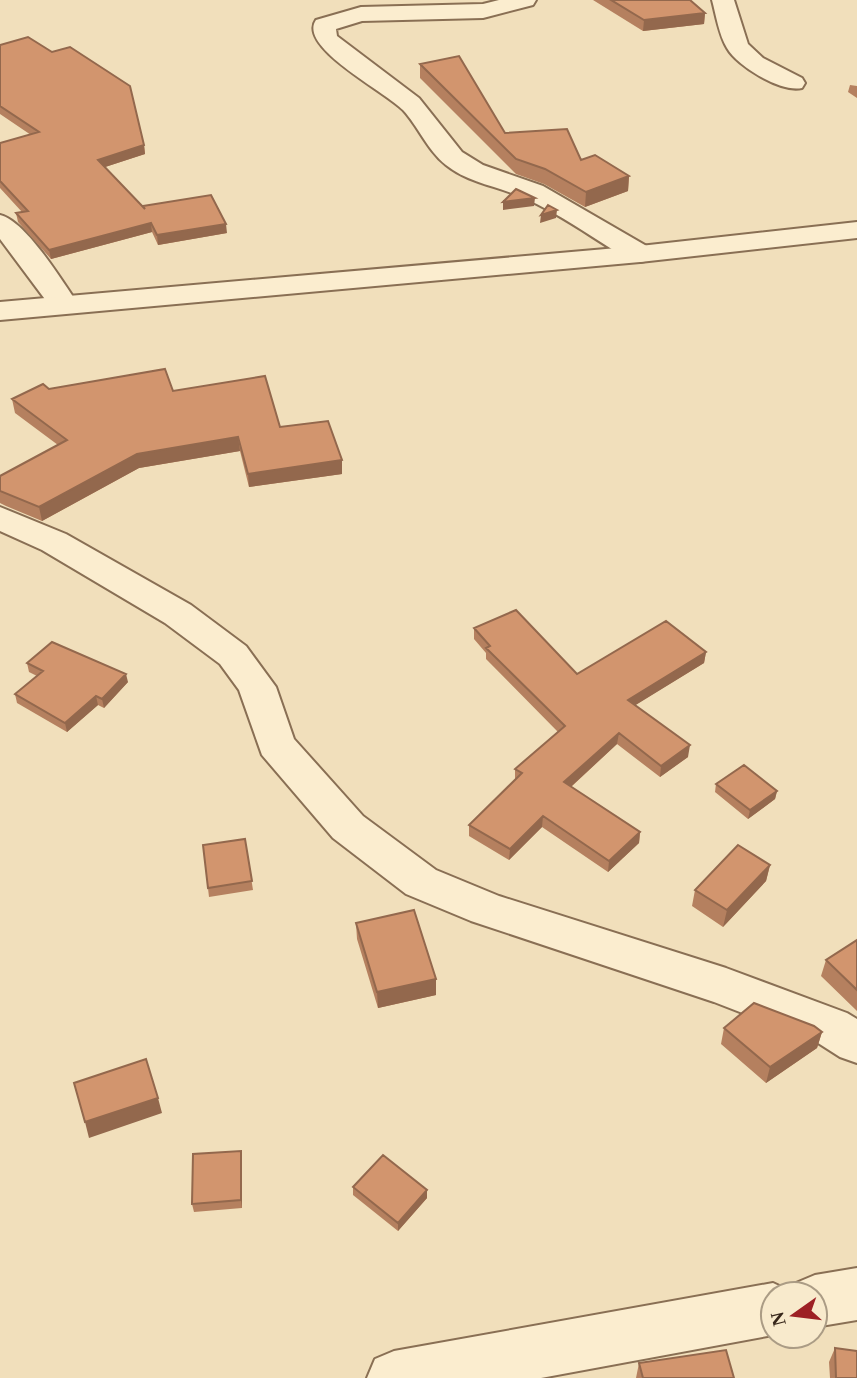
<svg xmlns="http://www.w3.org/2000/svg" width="857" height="1378" font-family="Georgia,serif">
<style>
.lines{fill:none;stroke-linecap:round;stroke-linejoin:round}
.minor-casing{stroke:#896f54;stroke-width:4}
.tertiary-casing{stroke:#896f54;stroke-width:4}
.minor{fill:#fbedcf;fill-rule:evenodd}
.tertiary{fill:#fbedcf;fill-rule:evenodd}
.wall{fill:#b5805f}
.shaded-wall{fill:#93684d}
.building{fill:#d2956e;stroke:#93684d;stroke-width:2}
</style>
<rect width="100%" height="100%" fill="#f1dfbb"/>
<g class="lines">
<defs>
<path id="minor" d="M499,0h37l-3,5 -50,13 -121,3 -26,8 1,7 82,62 43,54 21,13 60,21 107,62 4,6 -4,6 -10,2 -10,-2c-35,-20 -69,-46 -106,-62 -26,-12 -56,-15 -78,-33 -18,-14 -28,-39 -43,-55 -17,-18 -106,-63 -87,-90l45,-13 122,-3z
M712,0h22l14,44 15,14 39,20 3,5 -3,5c-21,5 -65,-22 -75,-40 -8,-13 -11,-33 -15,-48z
M0,215c26,6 62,66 78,89l-5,6 -10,3 -10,-3 -53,-71z
M0,507l66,27 125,71 55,41 30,41 18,52 69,77 73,54 63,26 227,72 121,45 10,6v44l-17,-6 -25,-16 -101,-39 -243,-81 -65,-27 -73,-56 -71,-83 -23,-65 -19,-26 -55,-41 -123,-73 -42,-19z
M857,1268v52l-42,7v-33h-42v41l-232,43h-174l8,-19 19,-8 379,-68 19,9 4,-9 19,-8z"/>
<path id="tertiary" d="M857,222v16l-217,24 -640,58v-18l640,-56z"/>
</defs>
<use href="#minor" class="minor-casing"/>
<use href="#tertiary" class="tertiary-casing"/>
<use href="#minor" class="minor"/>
<use href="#tertiary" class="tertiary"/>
</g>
<path class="wall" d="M593,0h97l15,13 -1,11 -61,7z
M0,45l144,100 1,9 -40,13 39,41 83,25 -69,12 -6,-13 -101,27 -33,-37 -2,-9 6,-1 -22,-24v-45l31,-8 -31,-21z
M420,64l85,69 76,27 48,16 -1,15 -43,16 -41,-23 -28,-10 -96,-96z
M850,85l7,1v12l-9,-6z
M49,389l124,2 107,36 62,47 -93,13 -9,-36 -101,17 -97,53 -36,-15 -6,-3v-27l58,-31 -43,-32 -3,-14z
M474,628l103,46 129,-22 -2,11 -69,42 53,52 -28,20 -43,-33 -46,43 69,45 -1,11 -31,29 -66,-45 -33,33 -40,-24v-11l46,-45v-11l43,-37 -72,-73v-6l-12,-14z
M27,663l101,19 -24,26 -6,-3 -31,27 -50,-29 -2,-9 22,-18 -8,-4z
M716,784l61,7 -2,8 -27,20 -33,-27z
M245,839l8,51 -44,7 -6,-52z
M770,865l-4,16 -43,46 -31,-21 3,-16z
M356,923l80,72 -58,13 -21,-69z
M857,940v71l-36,-35 5,-16z
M724,1028l98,4 -5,16 -51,35 -45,-39z
M241,1151l1,8v49l-48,4 -2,-8z
M353,1187l74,3v8l-29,33 -45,-36z
M835,1348l22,30h-27l-1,-16z
M639,1363l95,15h-98z"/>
<path class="shaded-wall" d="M705,13l-1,11 -61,7 1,-11z
M144,145l1,9 -46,15 -1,-9z
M629,176l-1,15 -43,16 1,-15z
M535,198l-1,8 -31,4v-8z
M557,210l-1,8 -16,5 1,-8z
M151,223l1,9 -101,27 -2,-9z
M226,224l1,9 -69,12 -1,-10z
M238,437l2,14 -101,17 -97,53 -3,-14 98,-53z
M342,460v14l-93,13 -1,-13z
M706,652l-2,11 -78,48 2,-11z
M126,674l2,8 -24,26 -2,-9z
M96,696l2,9 -31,27 -2,-9z
M619,733l-2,11 -54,50 1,-12z
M690,745l-2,12 -28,20 1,-11z
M777,791l-2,8 -27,20 2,-9z
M543,816l-1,11 -33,33 1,-11z
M640,832l-1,11 -31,29 1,-11z
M770,865l-4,16 -43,46 4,-17z
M436,979v16l-58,13 -1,-16z
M822,1032l-5,16 -51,35 4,-16z
M158,1098l4,15 -73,25 -4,-16z
M241,1151l1,8v49l-1,-8z
M427,1190v8l-29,33v-8z"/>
<path class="building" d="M611,0h79l15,13 -61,7z
M28,37l24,15 18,-5 60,39 14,59 -46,15 47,49 -2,-3 68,-11 15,29 -69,11 -6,-12 -102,27 -33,-37 12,-2 -28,-30v-38l39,-11 -39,-26v-61z
M459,56l46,77 62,-4 14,31 14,-5 34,21 -43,16 -41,-23 -29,-10 -96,-95z
M516,189l19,9 -32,4z
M548,205l9,5 -16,5z
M165,369l8,22 92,-15 15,51 48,-6 14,39 -94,14 -10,-37 -101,17 -98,53 -39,-16v-15l67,-36 -55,-41 31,-15 6,5z
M516,610l61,64 89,-53 40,31 -78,48 62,45 -29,21 -42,-33 -55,49 76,50 -31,29 -66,-45 -33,33 -41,-24 53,-52 -7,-4 50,-43 -79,-78 4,-2 -16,-18z
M52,642l74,32 -24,25 -6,-3 -31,27 -50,-29 28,-23 -16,-8z
M744,765l33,26 -27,19 -34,-26z
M245,839l7,42 -44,7 -5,-43z
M738,845l32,20 -43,45 -32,-20z
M414,910l22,69 -59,13 -21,-69z
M857,940v50l-31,-30z
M754,1003l60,23 8,6 -52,35 -46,-39z
M146,1059l12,39 -73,24 -11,-39z
M241,1151v49l-49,4 1,-50z
M383,1155l44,35 -29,33 -45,-36z
M835,1348l22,3v27h-21z
M726,1350l8,28h-91l-4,-15z"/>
<g transform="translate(794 1315) rotate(256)"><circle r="33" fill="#f8eacc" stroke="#ab9c85" stroke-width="2"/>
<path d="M0-5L12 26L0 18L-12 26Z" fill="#9d2024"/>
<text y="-10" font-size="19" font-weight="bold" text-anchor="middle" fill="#37271a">N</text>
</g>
</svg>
